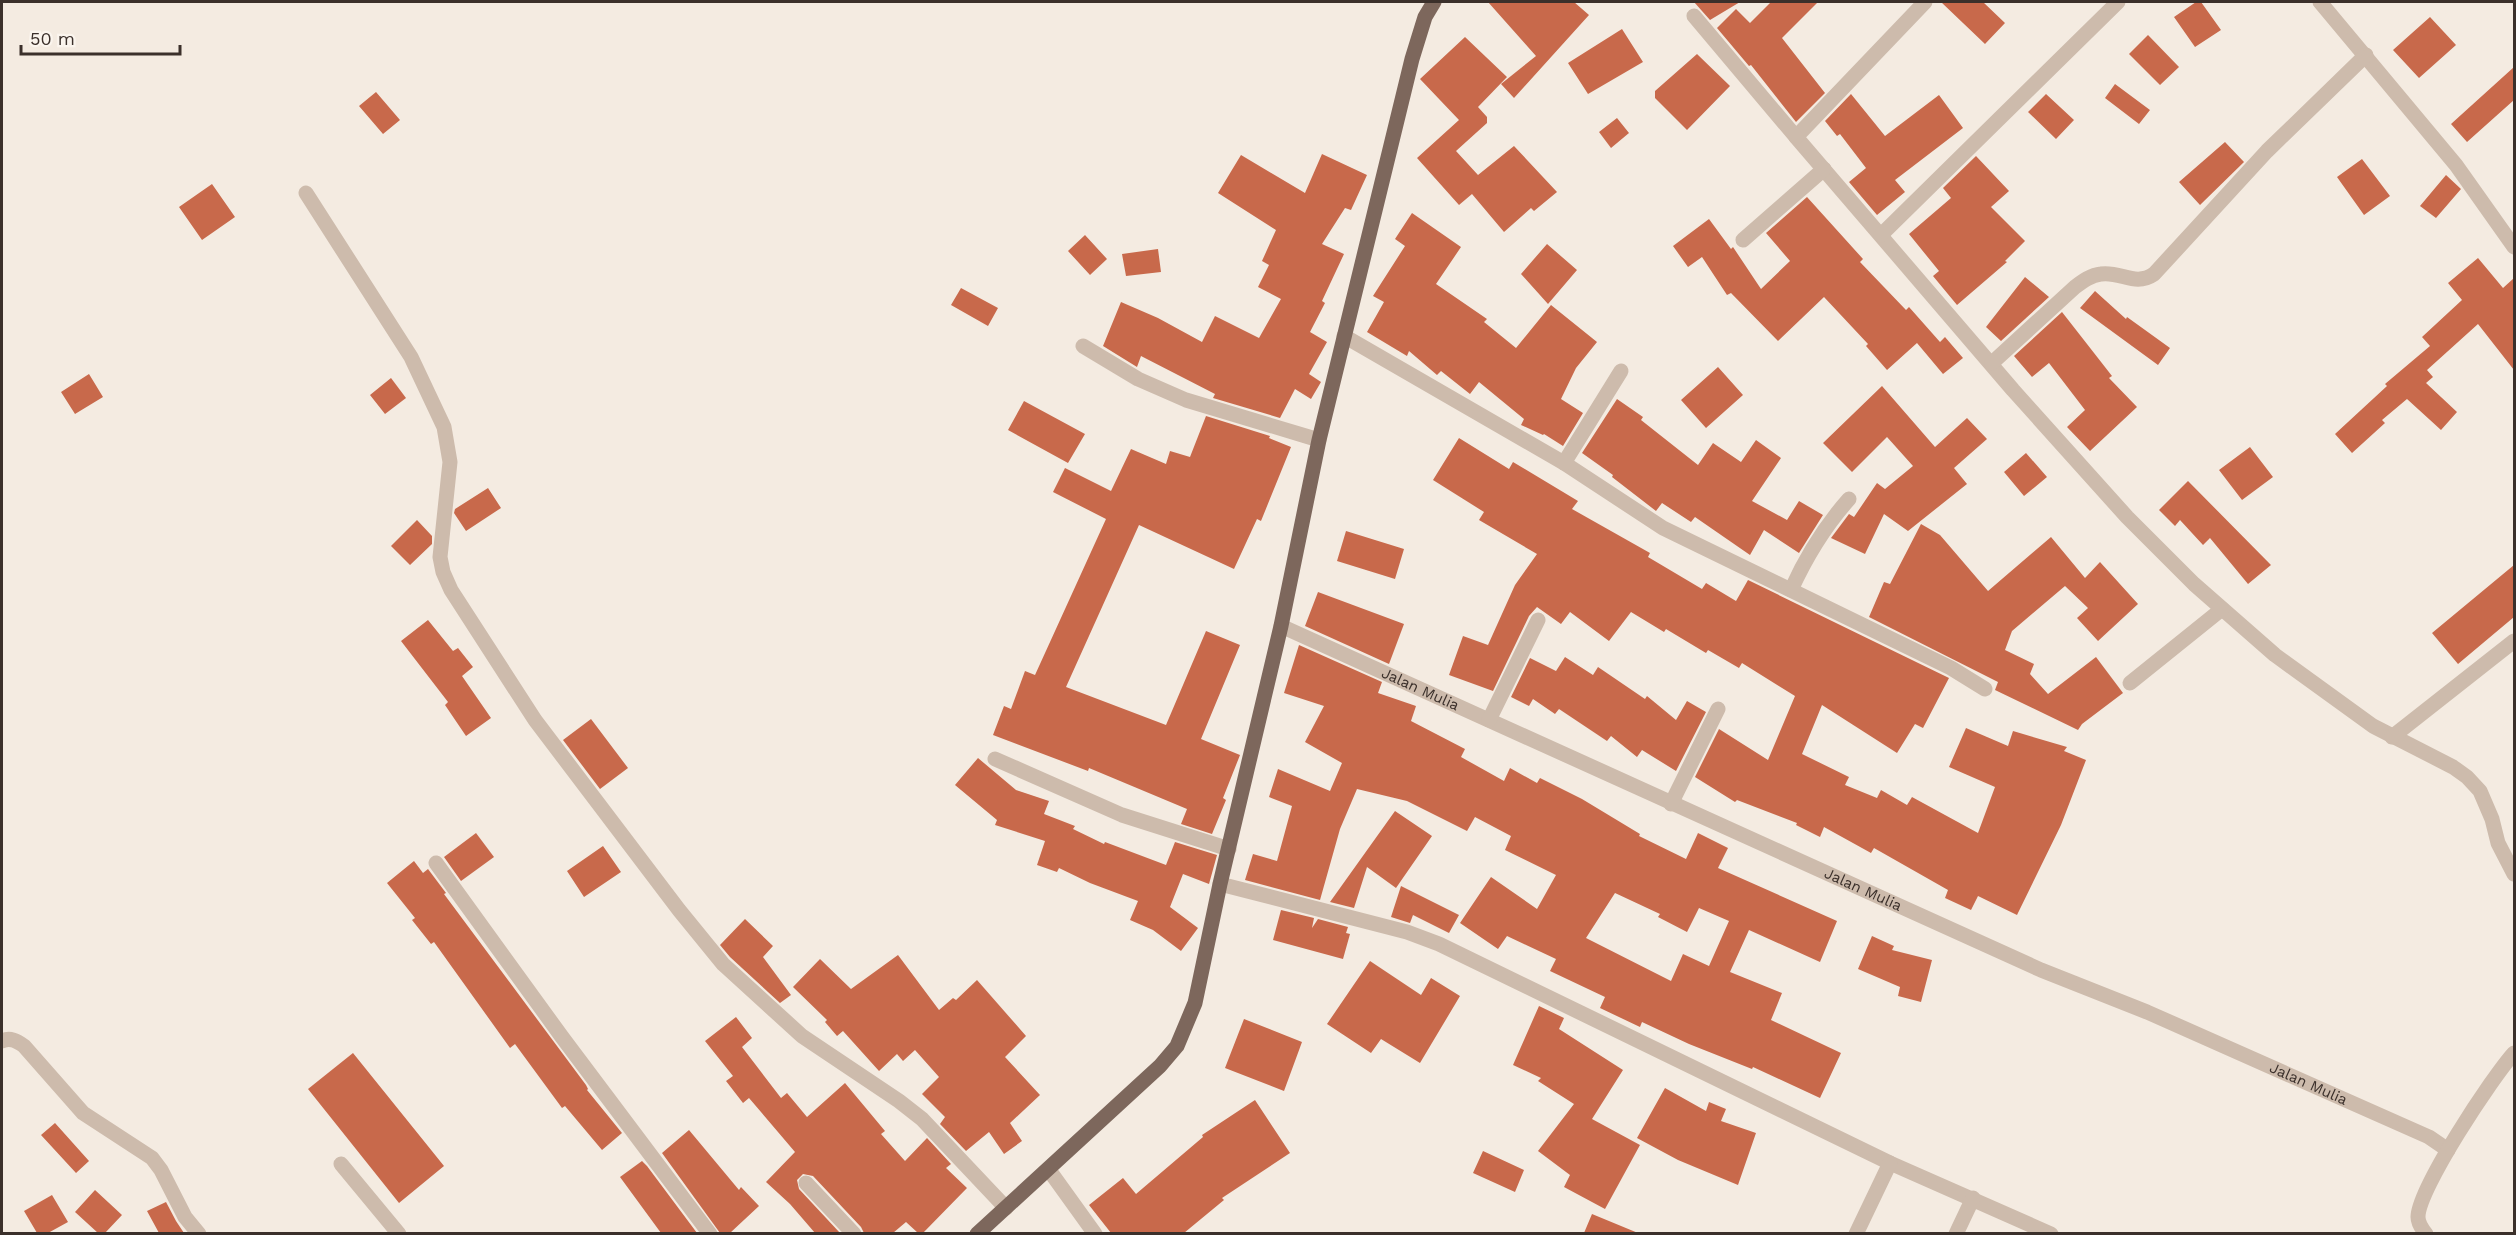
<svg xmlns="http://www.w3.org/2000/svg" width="2516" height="1235" font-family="'Work Sans',sans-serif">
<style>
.building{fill:#c8694b;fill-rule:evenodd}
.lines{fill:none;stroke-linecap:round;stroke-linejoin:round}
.minor{stroke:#cdbbac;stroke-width:15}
.major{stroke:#7d675c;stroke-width:15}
.labels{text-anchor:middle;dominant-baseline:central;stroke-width:5;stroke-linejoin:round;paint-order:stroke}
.street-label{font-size:15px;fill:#3b302b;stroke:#fbf5ee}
</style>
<rect width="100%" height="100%" fill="#f4ebe1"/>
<path class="building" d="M1488,2h86l15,13 -75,83 -13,-14 35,-28z
M1694,2h46l-30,18z
M1771,2h47l-36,36 43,55 -29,29 -45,-57 -2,1 -32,-38 19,-19 14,14z
M1941,2h42l22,21 -20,21z
M2196,2h5l20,28 -26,17 -21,-30z
M2430,17l26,28 -37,33 -26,-28z
M1622,29l21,33 -55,32 -20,-31z
M2148,35l31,32 -19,18 -31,-31z
M1465,37l42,40 -29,30 9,10v6l-31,28 22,24 36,-29 43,46 -23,19 -3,-3 -27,24 -32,-38 -13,11 -42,-47 42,-38 -39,-41z
M1697,54l33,32 -43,44 -32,-32v-7z
M2514,67v33l-47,42 -16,-18z
M2115,84l35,26 -11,14 -34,-26z
M376,92l24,28 -17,14 -24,-28z
M1851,94l34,42 54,-41 24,33 -68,52 10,12 -28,23 -28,-33 17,-14 -26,-34 -3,2 -12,-15z
M2046,94l28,26 -18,19 -28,-27z
M1617,118l12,15 -18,15 -12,-16z
M2225,142l19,20 -44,43 -21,-23z
M1322,154l45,21 -16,35 -6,-2 -23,36 22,10 -22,47 3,2 -15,29 17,10 -18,32 12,8 -10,17 -16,-10 -15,29 -67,-20 2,-4 -74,-38 -4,11 -34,-21 18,-44 37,16 44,24 13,-26 44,22 22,-39 -23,-12 11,-22 -7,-4 14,-31 -58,-37 23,-38 64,38z
M1976,156l33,35 -18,16 34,34 -20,20 2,1 -50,43 -24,-29 6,-5 -30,-37 42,-36 -8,-10z
M2362,159l28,37 -26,19 -27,-38z
M2446,175l15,14 -25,29 -16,-12z
M212,184l23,33 -33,23 -23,-33z
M1807,197l56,62 -3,3 46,48 3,-3 31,35 5,-5 18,21 -20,16 -26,-31 -30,27 -21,-24 2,-2 -44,-47 -46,44 -47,-48 -4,2 -25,-38 -14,10 -15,-21 36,-27 22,30 2,-2 28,42 29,-28 -24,-28z
M1412,213l49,34 -25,37 51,35 -3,3 32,26 35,-43 46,37 -21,26 -15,31 22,14 -20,33 -19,-12 -1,1 -22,-10 3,-6 -45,-37 -9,12 -29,-23 -4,4 -28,-24 -2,5 -40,-24 17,-30 -11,-6 32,-50 -10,-7z
M1085,235l22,24 -17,16 -22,-24z
M1547,244l30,26 -29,34 -27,-30z
M1158,249l3,23 -35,4 -4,-22z
M2478,258l25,30 11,-10v92l-36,-46 -51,46 6,7 -7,6 31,29 -16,18 -34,-31 -25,21 3,3 -33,30 -17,-19 52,-48 -2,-2 45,-38 -8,-9 40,-37 -14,-17z
M2025,277l24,20 -48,44 -15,-14z
M961,288l37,20 -10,18 -37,-21z
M2095,291l31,28 1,-2 43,31 -12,17 -78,-57z
M2062,312l50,64 -3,2 28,29 -47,44 -23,-24 18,-17 -36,-47 -17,14 -18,-21z
M1718,367l25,28 -37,33 -25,-28z
M89,374l14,23 -28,17 -14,-22z
M391,378l15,20 -21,16 -15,-19z
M1882,386l53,61 32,-29 20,21 -33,29 13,16 -59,47 -24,-17 -19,40 -34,-16 18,-24 5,3 23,-34 8,6 28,-23 -26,-29 -35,35 -29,-29z
M1617,399l26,18 -2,3 57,45 15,-22 28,19 15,-22 25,18 -29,43 35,19 12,-19 24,14 -24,38 -35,-23 -14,25 -55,-38 -4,5 -29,-19 -6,8 -44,-34 1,-2 -31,-22z
M1024,401l61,33 -17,29 -60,-33z
M1206,416l64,20 -1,2 22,9 -30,74 -4,-2 -23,50 -95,-44 -73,162 100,38 40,-94 34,14 -39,94 39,16 -17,43 3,2 -14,34 -31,-10 6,-15 -98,-41 -1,3 -95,-36 11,-29 7,3 14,-38 10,4 71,-156 -53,-27 12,-24 46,23 20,-42 35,15 4,-13 20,6z
M1459,438l50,31 4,-7 65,39 -6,8 78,44 -2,4 54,32 4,-6 30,18 12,-21 201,98 -26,50 -8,-4 -18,29 -75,-48 -20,49 47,23 -4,8 32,13 4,-8 26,15 5,-8 66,36 17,-46 -46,-20 17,-39 42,18 5,-15 54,16 -3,4 22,9 -25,65 -44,90 -39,-19 -7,14 -26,-12 3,-8 -74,-42 -3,5 -47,-26 -4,10 -24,-12 1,-2 -60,-23 -2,2 -40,-25 24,-48 49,31 27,-64 -53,-33 -3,5 -31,-18 -2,3 -40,-24 -2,3 -33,-20 -22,29 -39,-29 -9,12 -24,-17 -8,9 -36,75 -44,-16 14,-39 25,9 27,-60 22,-31 -58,-34 5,-8 -51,-32z
M2250,447l23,30 -31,23 -23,-30z
M2026,453l21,24 -23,19 -20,-24z
M2188,481l83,84 -23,19 -38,-46 -7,7 -23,-25 -5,6 -16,-16z
M488,488l13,20 -35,23 -12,-18 1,-4z
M417,520l15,16v8l-22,21 -19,-19z
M1921,524l19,11 48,56 63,-54 34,41 15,-16 38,42 -40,37 -21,-23 11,-10 -23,-22 -53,45 -7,19 29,14 -4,10 18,20 48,-37 27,36 -41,31 -4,6 -83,-40 3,-8 -129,-65 15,-35 6,2z
M1346,531l58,18 -9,30 -58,-18z
M2514,565v52l-56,47 -26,-31z
M1318,592l86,32 -15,40 -84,-38z
M428,620l25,31 5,-3 15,19 -11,9 29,42 -25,18 -21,-31 3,-3 -47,-61z
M1299,645l83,37 -4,11 38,13 -5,15 54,28 -4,8 43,24 6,-13 27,15 3,-5 42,21 58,35 -1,2 47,23 12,-26 30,15 -10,20 119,53 -17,41 -71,-32 -19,42 52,21 -11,27 70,33 -21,45 -67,-31 -1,2 -63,-25 -47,-22 -2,5 -40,-19 5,-11 -55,-26 6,-12 -49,-23 -9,13 -38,-26 31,-46 46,32 19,-34 -51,-25 6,-14 -36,-19 -8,14 -60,-30 -50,-12 -17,40 -20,71 -75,-20 8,-26 24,7 15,-55 -23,-9 9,-28 52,22 12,-28 -37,-21 19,-36 -40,-13zM1615,893l45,21 -2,3 29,15 12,-24 30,13 -20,45 -26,-12 -12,27 -85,-43z
M1565,657l28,18 5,-8 47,32 2,-3 29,24 11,-19 19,11 -30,59 -34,-21 -5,7 -26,-21 -4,5 -48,-32 -4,5 -22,-15 -4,7 -18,-9 19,-39 26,13z
M591,719l37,49 -28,21 -37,-49z
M978,758l38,32 33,11 -5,13 31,12 -2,3 31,15 1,-2 61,23 9,-23 42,13 -8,29 -26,-10 -13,33 28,21 -17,23 -28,-21 -23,-10 8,-19 -48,-18 -31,-15 -2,4 -20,-7 8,-24 -50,-16 2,-5 -42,-35z
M1395,811l37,25 -36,52 -29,-21 -13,41 -24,-6z
M476,833l18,24 -33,24 -17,-24z
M603,846l18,26 -37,25 -17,-26z
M414,861l9,12 5,-4 18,24 -2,1 142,191 2,4 -1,1 35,43 -20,17 -37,-44 -3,2 -47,-64 -5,4 -76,-106 -3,2 -19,-24 3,-2 -28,-35z
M1401,886l58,29 -10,18 -36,-18 -3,8 -19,-6z
M1281,910l33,8 -2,10 6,-9 30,8 -2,6 4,1 -7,25 -70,-19z
M745,919l28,27 -10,11 28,38 -11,8 -50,-46 -10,-12z
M1872,936l22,10 -2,4 40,10 -11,42 -23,-6 2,-9 -42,-18z
M898,955l41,55 14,-12 3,2 21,-20 49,56 -21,21 35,38 -30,28 12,18 -18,13 -15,-22 -23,19 -26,-27 5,-7 -23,-23 17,-17 -24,-27 -12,11 -6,-7 -18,17 -36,-40 -6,5 -12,-14 2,-2 -34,-33 27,-28 31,30z
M1370,961l51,34 10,-17 29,18 -40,67 -39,-24 -10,14 -44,-29z
M1539,1006l25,12 -5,11 64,41 -31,49 48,26 -35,64 -41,-22 6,-12 -32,-24 36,-47 -36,-23 3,-3 -28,-13z
M736,1017l16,21 -10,9 39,51 6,-5 20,24 38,-34 40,48 -4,3 24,27 22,-23 24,26 -5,4 21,20 -44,45h-5l-12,-11 -13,11h-29l-3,-6 -48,-51 -10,-2 -6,6 2,9 41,44h-25l-25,-29 -24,-22 29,-30 -46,-54 -6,5 -17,-22 7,-5 -28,-35z
M1244,1019l58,23 -18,49 -59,-23z
M353,1053l91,113 -45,37 -91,-114z
M1665,1088l41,23 3,-9 17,7 -5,12 35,12 -18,52 -60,-25 -41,-22z
M1255,1100l35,53 -68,45 2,2 -40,33h-73l-22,-28 34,-27 13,16 67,-57 -1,-2z
M55,1123l34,38 -13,12 -35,-38z
M689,1130l50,60 2,-3 18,19 -29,27h-10l-58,-80z
M1483,1151l41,19 -9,22 -42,-19z
M642,1161l5,5 50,67h-36l-41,-56z
M95,1190l27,25 -17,18h-7l-23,-21z
M52,1195l16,27 -20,11h-11l-13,-22z
M166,1202l10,19 8,12h-25l-12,-22z
M1592,1214l46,19h-54z"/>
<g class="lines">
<g class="minor">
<path d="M1925,2l-129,135 217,253 114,127 67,67 81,71 98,71 80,41 14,10 13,14 12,28 6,24 16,31"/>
<path d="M2320,2l136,163 58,82"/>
<path d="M1694,16l102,121"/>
<path d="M306,193l105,164 33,70 6,35 -10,95 3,15 8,18 84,130 144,190 44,54 79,72 97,65 23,18 84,89"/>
<path d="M1881,235l237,-233"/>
<path d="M1743,240l81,-71"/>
<path d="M1344,336l220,127 99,65 288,140 34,21"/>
<path d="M1083,346l55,33 48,21 133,40"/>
<path d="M1992,363l83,-76c8,-6 16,-12 26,-13 20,-3 34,13 53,0l113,-123 99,-96"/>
<path d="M1564,463l57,-92"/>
<path d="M1791,590c15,-33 34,-64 58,-91"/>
<path id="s1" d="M1281,626l760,344 106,42 282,125 19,13"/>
<path d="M2130,683l92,-74"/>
<path d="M1489,720l49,-100"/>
<path d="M2392,737l122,-96"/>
<path d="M995,759l127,56 107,34"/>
<path d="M1671,804l47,-95"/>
<path d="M436,863l126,174 148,197"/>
<path d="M1220,884l187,48 32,12 451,219 161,71"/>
<path d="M2,1041c8,-4 15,0 22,5l59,67 69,45 9,12 24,47 14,17"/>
<path d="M341,1164l58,70"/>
<path d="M1049,1170l46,64"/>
<path d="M806,1183l48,51"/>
<path d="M1856,1234l34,-71"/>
<path d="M1956,1234l17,-36"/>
<path d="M2426,1234c-4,-5 -8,-11 -8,-17 0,-28 75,-141 96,-164"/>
</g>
<path class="major" d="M977,1234l183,-168 17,-20 18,-43 25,-119 61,-258 38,-186 93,-381 13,-42 9,-15"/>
</g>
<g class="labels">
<g class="street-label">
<text stroke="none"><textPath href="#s1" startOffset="153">Jalan Mulia</textPath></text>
<text stroke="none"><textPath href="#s1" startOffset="639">Jalan Mulia</textPath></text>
<text stroke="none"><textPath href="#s1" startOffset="1125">Jalan Mulia</textPath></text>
</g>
</g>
<rect width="2516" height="1235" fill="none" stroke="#3b302b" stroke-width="6"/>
<path d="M21 45v9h159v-9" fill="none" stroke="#3b302b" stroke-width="3"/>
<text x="30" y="45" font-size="18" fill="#3b302b" stroke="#fbf5ee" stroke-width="4.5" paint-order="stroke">50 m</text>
</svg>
